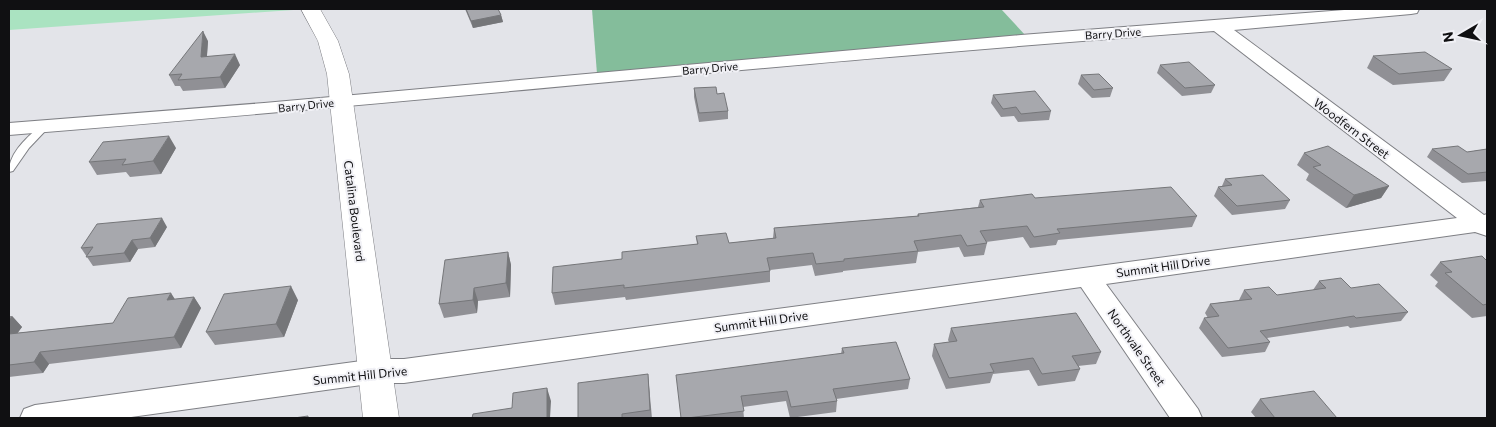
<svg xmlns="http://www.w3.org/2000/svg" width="1496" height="427" font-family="Commissioner,sans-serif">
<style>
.green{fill:#aae3c1}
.forest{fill:#84bd9b}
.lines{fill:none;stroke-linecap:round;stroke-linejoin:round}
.service-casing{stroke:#7e7f84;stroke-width:2}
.minor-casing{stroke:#7e7f84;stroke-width:2}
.tertiary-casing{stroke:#7e7f84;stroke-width:1}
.service{fill:#fff;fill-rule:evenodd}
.minor{fill:#fff;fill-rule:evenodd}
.tertiary{fill:#fff;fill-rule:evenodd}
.wall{fill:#909095}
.shaded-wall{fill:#757679}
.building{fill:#a7a8ad;stroke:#757679}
.labels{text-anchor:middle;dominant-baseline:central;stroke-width:4;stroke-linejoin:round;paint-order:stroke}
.far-street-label{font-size:11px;fill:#101012;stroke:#f1f1f6}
.street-label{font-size:12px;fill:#101012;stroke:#f1f1f6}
</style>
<rect width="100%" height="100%" fill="#e3e4e9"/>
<path class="green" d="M9,9h284v1l-284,20z"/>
<path class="forest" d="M592,9h409l25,27 -429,38z"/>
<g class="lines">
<defs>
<path id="service" d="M45,123l5,3 -2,2 -19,20 -16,23 -4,1c0,-20 19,-35 33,-48z"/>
<path id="minor" d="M1357,9h62l-2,4 -6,1 -177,16 250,185 3,-1v22l-12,-4 -369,52 92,125 4,9h-32l-89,-131 -677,96h-28l-252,35h-104l4,-9 11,-4 341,-46h28l1053,-141 -243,-187c-402,29 -803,72 -1205,104v-12l255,-20 757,-68z"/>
<path id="tertiary" d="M301,9h19l18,32 11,33 50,344h-36l-36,-344 -9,-33z"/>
</defs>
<use href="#service" class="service-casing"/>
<use href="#minor" class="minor-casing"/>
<use href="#tertiary" class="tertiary-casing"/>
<use href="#service" class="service"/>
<use href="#minor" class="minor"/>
<use href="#tertiary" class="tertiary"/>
</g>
<path class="wall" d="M465,9h33l3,6 2,7 -30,6z
M208,41l-1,15 33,9 -15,23 -42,3 -3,-5h-5l-6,-11z
M1373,56l79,13 -8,12 -51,4 -26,-17z
M1160,65l55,20 -4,8 -29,3 -25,-23z
M1081,75l32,13 -3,9 -18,1 -14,-14z
M694,88l23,6 11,17v8l-29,3 -5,-25z
M993,95l58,16 -2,9 -31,2 -4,-6 -13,1 -10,-14z
M176,148l-15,26 -31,3 -4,-5 -29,3 -8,-13z
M1432,149l35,3 20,-3v32l-25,2 -35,-26z
M1304,153l85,33 -8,12 -35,10 -40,-28 3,-6 -12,-9z
M1225,179l65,21 -5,9 -53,6 -18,-19 4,-9 4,-1z
M1035,198l162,18 -5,11 -134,13 -2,5 -26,3 -7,-11 -37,5 1,1 -3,12 -20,2 -5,-10 -41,5 -2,11 -73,8v1l-28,4 -3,-11 -42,5v12l-144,18 -1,-3 -70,8 -3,-12 70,-34 75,-15 -1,-8 33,7 44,-5 1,-10 143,-12 1,-2 60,-7 2,-7z
M167,227l-12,20 -17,2 -8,13 -37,4 -12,-18z
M508,252l3,13 -1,32 -32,4 -1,12 -33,5 -5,-14z
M1487,261v55l-15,2 -37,-32 3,-4 -8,-7 10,-13z
M1319,281l32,7 57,24 -7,9 -51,7 -2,-2 -81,12 3,4 -5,10 -43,5 -23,-29 5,-10h4l-3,-5 5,-9 30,-4h-1l5,-10 33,5 36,-5z
M194,297l7,11 -20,40 -132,16 -6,9 -34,4v-61h3l10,11 -5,6 96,-10 62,-24z
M298,300l-14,37 -69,8 -9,-13z
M951,328l150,24 -5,12 -18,2 2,3 -5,12 -37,5 -9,-16 -36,4 -3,9 -44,6 -14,-33 2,-12 15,-2 -1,-2z
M842,348l68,31 -2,10 -72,10 1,2 -1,11 -46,6 -4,-17 -43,6 1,11h-63l160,-64z
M648,374l4,44h-74z
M1260,399l77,19h-81l-5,-6z"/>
<path class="shaded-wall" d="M501,15l2,7 -30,6 -2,-7z
M203,31l5,10 -2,26 -5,-10z
M235,54l5,11 -15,23 -5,-11z
M169,136l7,12 -15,26 -8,-13z
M1389,186l-8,12 -35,10 8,-13z
M162,218l5,9 -12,20 -5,-9z
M132,240l6,9 -8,13 -6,-9z
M508,252l3,13 -1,32 -4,-14z
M291,286l7,14 -14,37 -8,-13z
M474,288l4,13 -1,12 -4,-13z
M171,293l7,11 -11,-4z
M194,297l7,11 -20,40 -7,-11z
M12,316l10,11 -13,18v-25z
M40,352l9,12 -6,9 -9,-11z
M648,374l1,13 2,31 -1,-8z
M547,388l4,13 -1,17h-3z"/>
<path class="building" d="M466,9h32l3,6 -30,6z
M203,31l-2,26 34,-3 -15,23 -42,3 4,-6 -13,1z
M1425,52l27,17 -53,5 -26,-18z
M1189,62l26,23 -30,3 -25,-23z
M1099,74l14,14 -19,2 -13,-15z
M716,87l1,7 7,-1 4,18 -29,2 -5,-25z
M1035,91l16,20 -30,3 -5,-7 -13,2 -10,-14z
M169,136l-16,25 -31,4 4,-6 -37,3 14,-20z
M1328,146l61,40 -35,9 -41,-28 8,-2 -17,-12z
M1458,146l9,6 20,-3v23l-19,2 -36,-25z
M1263,175l27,25 -53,6 -19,-19 14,-2 -7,-6z
M1171,187l26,29 -140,13 3,4 -26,4 -7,-11 -47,5 7,12 -20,3 -6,-11 -47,6 4,10 -74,8v2l-28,3 -3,-11 -46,5 3,13 -146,17v-3l-72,8 1,-26 69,-8v-7l76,-8 -2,-8 30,-3 3,10 47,-5 -2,-10 145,-12 -1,-2 66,-7 -4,-7 52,-6 3,4z
M162,218l-12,20 -18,2 -8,13 -38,4 7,-10 -12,1 16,-24z
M508,252l-2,31 -32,5 -1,12 -34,4 6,-44z
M1482,256l5,5v43l-4,1 -38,-32 7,-1 -12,-10z
M1341,278l10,10 28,-4 29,28 -52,6 -2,-2 -94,15 10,11 -42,6 -24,-30 15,-2 -9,-12 42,-5 -8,-9 25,-3 8,8 49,-7 -7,-7z
M291,286l-15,38 -70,8 18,-38z
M171,293l-4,7 27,-3 -20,40 -134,15 -6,10 -25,3v-31l104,-11 15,-25z
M1076,313l25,39 -29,4 8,13 -38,5 -9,-16 -43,6 4,8 -45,6 -15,-34 23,-3 -6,-13z
M896,342l14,37 -77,10 4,12 -46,6 -4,-16 -46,5 3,15 -57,7h-6l-5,-43 168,-22 -2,-5z
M648,374l2,36 -28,4v4h-44v-35z
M547,388v30h-75l1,-4 39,-6 1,-15z
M1314,391l23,27h-62l-15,-19z
M308,416v2h-14z"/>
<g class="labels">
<g class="far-street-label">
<text transform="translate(1113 33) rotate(-4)">Barry Drive</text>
<text transform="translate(710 68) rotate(-5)">Barry Drive</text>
<text transform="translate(306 105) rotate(-6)">Barry Drive</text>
</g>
<g class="street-label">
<text transform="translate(1352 128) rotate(37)">Woodfern Street</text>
<text transform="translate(355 211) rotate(83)">Catalina Boulevard</text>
<text transform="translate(1163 266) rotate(-8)">Summit Hill Drive</text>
<text transform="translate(761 321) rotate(-8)">Summit Hill Drive</text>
<text transform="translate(1137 347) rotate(55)">Northvale Street</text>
<text transform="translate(360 375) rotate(-6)">Summit Hill Drive</text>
</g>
</g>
<rect width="1496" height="427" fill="none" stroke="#101012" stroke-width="20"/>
<g transform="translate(1461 35) rotate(261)" stroke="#f1f1f6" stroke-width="4" paint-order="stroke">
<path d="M0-4L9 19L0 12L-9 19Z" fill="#101012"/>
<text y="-8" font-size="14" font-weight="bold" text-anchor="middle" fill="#101012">N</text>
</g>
</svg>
